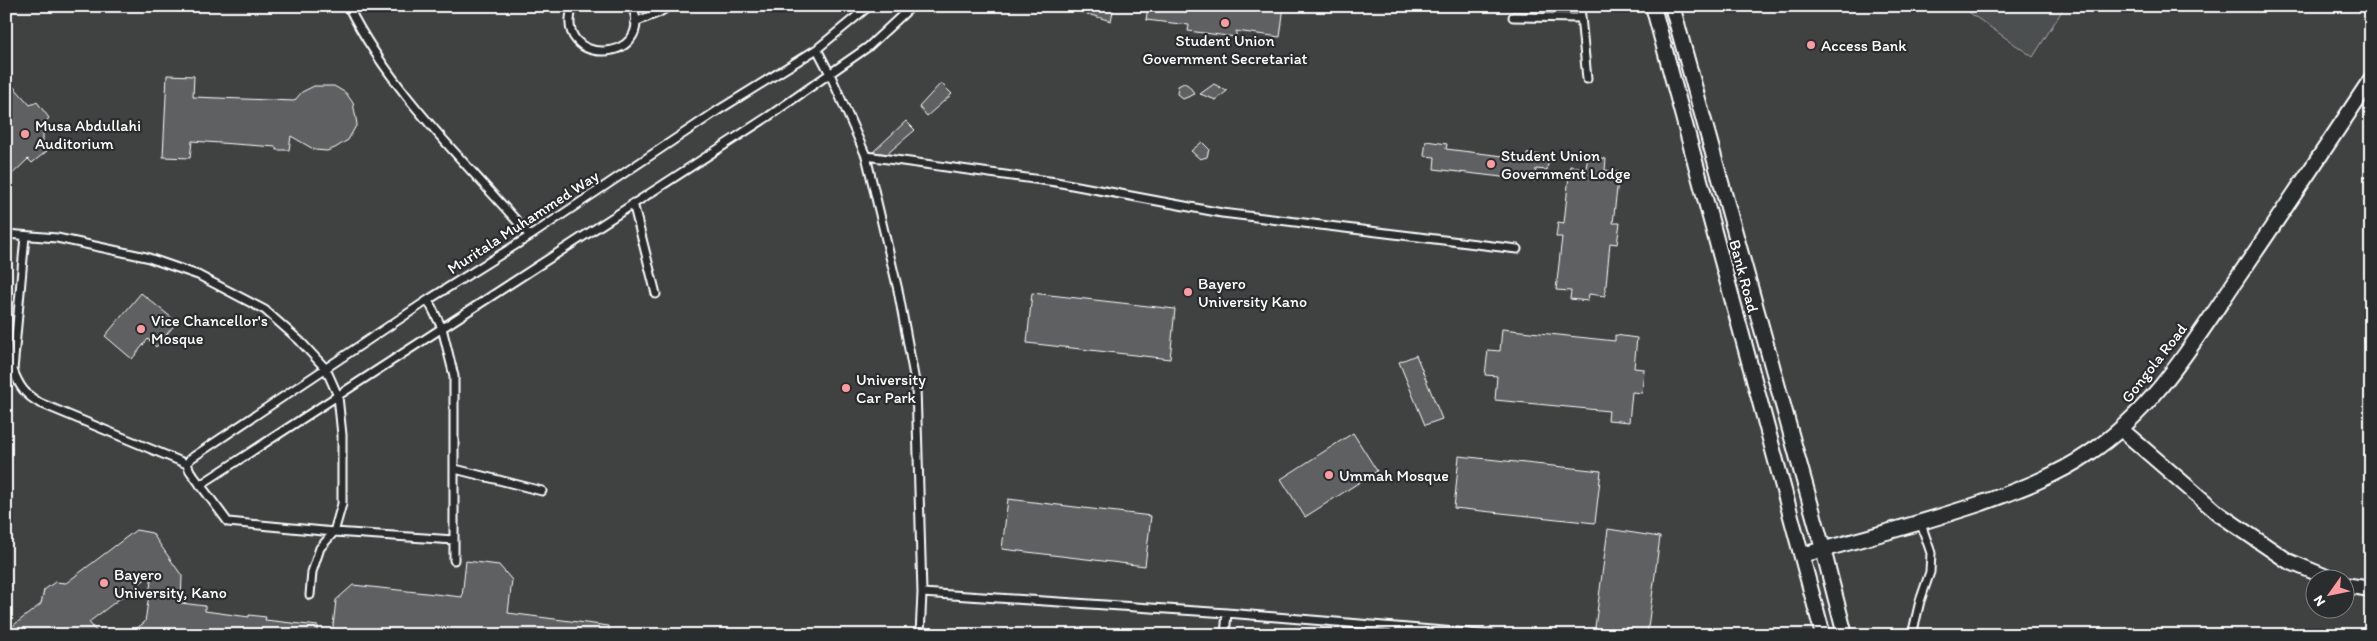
<svg xmlns="http://www.w3.org/2000/svg" width="2377" height="641" font-family="Itim,sans-serif">
<style>
.built{fill:#404243;fill-rule:evenodd}
.green{fill:#4c4f50;stroke:#a6a7a8}
.building{fill:#5f6162;stroke:#fff}
.lines{fill:none;stroke-linecap:round;stroke-linejoin:round}
.lane-casing{stroke:#fff;stroke-width:11}
.street-casing{stroke:#fff;stroke-width:18}
.lane{stroke:#2a2d2e;stroke-width:7}
.street{stroke:#2a2d2e;stroke-width:14}
.poi-dot{fill:#ff9aa2;stroke:#2a2d2e;stroke-width:2}
.labels{text-anchor:middle;dominant-baseline:central;stroke-width:4.5;stroke-linejoin:round;paint-order:stroke}
.poi-label{font-size:16px;fill:#fff;stroke:#2a2d2e;text-anchor:start}
.street-label{font-size:16px;fill:#fff;stroke:#2a2d2e}
</style>
<rect width="100%" height="100%" fill="#333536"/>
<filter id="ink" filterUnits="userSpaceOnUse"><feTurbulence type="fractalNoise" baseFrequency=".02" numOctaves="2"/><feDisplacementMap in="SourceGraphic" scale="10" xChannelSelector="R" yChannelSelector="G"/><feConvolveMatrix kernelMatrix="1 2 1 2 8 2 1 2 1" color-interpolation-filters="sRGB"/></filter>
<g filter="url(#ink)">
<path class="built" d="M6,6h2365v629h-2365zM2314,578h30v30h-30z"/>
<path class="green" d="M1960,6h105l-32,51z"/>
<path class="building" d="M1075,6h39l-3,15 -37,-11z
M1148,6h136l-4,31 -44,-6v6l-48,-6 1,-6 -43,-5z
M167,75l27,1 -1,21 101,4 8,-9 12,-6h20l12,7 7,10 4,21 -9,16 -13,8 -8,3 -12,-1 -24,-14 -2,14h-13v-3l-84,-6 -2,17 -27,-1z
M6,78l24,27 7,-3 12,16 -6,7v18l4,8 -15,12 -4,-4 -22,21z
M941,83l11,11 -25,22 -8,-9z
M1184,83l4,2 7,9 -12,5 -6,-5 1,-8z
M1214,84l13,7 -11,9 -16,-6z
M906,121l9,9 -28,24 -14,-2z
M1426,141l21,3 -1,5 81,10v-6l22,3 -2,14 -11,-1 -1,12 -101,-12 1,-12 -11,-1z
M1202,142l7,7 -2,8 -7,2 -9,-8z
M1588,156l18,3 -1,11 14,2 -6,51h7l-3,21 -7,-1 -5,53 -16,-2 -1,7 -18,-2 1,-8 -15,-1 6,-53h-6l2,-15 6,1 6,-57 16,2z
M141,293l36,29 -21,25 -8,-8 -16,20 -27,-23z
M1032,293l143,16 -5,50 -143,-16z
M1502,329l113,12v-6l22,3 -3,30 10,1 -2,24 -10,-1 -3,30 -21,-2 1,-9 -114,-11 2,-24 -12,-1 3,-25 12,1z
M1416,355l26,64 -17,6 -26,-63z
M1353,433l24,38 -72,46 -24,-38z
M1459,456l142,15 -6,52 -141,-15z
M1008,499l143,17 -6,50 -143,-17z
M1608,529l52,8 -13,98h-53z
M136,530l16,3 30,43 -1,27 24,3v5l44,6v-2l17,2 -1,3 53,6v9h-190l17,-13 7,-48 -63,48 10,13h-93v-4l35,-27 3,-14 11,-8 11,1z
M466,561l33,4 13,15 -4,33 101,13v9h-277l4,-35 17,-15 109,12z"/>
<g class="lines">
<defs>
<path id="lane" d="M348,6c44,88 118,156 182,230
M573,6c-22,62 84,58 59,0
M1580,6l7,73
M1513,17l68,1
M635,22l23,-9 11,-7
M817,49l13,25 36,82 32,134 18,97 6,206 -2,42
M866,156l190,26 166,31 295,36
M633,203l23,91
M6,234l51,4 89,19 52,18 67,35 35,31 26,28 12,27 4,39v69l-8,28 -14,16 -8,24 -2,23
M25,236l-12,134c6,16 12,25 27,33l147,61
M428,300l14,28 12,48v184
M455,469l87,22
M200,485l569,-369 99,-69 44,-41
M454,540l-120,-8 -106,-10 -38,-51 -3,-7 3,-5 238,-159 102,-64 187,-125 100,-62 52,-43
M922,593l305,20 265,22
M1225,635l2,-22
M1912,635l8,-34 10,-29 1,-19 -10,-29"/>
<path id="street" d="M1653,6l170,629
M1672,6l151,543 22,86
M2122,430l97,84 69,47 41,17
M1802,555c61,-16 120,-32 180,-52 36,-13 74,-27 106,-49 64,-42 104,-109 146,-171 46,-67 92,-136 137,-204
M2344,585l27,4"/>
</defs>
<use href="#lane" class="lane-casing"/>
<use href="#street" class="street-casing"/>
<use href="#lane" class="lane"/>
<use href="#street" class="street"/>
</g>
</g>
<g class="poi-dot">
<circle cx="1225" cy="23" r="5"/>
<circle cx="1811" cy="45" r="5"/>
<circle cx="25" cy="134" r="5"/>
<circle cx="1491" cy="164" r="5"/>
<circle cx="1188" cy="292" r="5"/>
<circle cx="141" cy="329" r="5"/>
<circle cx="846" cy="388" r="5"/>
<circle cx="1329" cy="475" r="5"/>
<circle cx="104" cy="583" r="5"/>
</g>
<g class="labels">
<g class="poi-label">
<text x="1225" y="40" text-anchor="middle">Student Union<tspan x="1225" dy="18">Government Secretariat</tspan></text>
<text x="1821" y="45">Access Bank</text>
<text x="35" y="125">Musa Abdullahi<tspan x="35" dy="18">Auditorium</tspan></text>
<text x="1501" y="155">Student Union<tspan x="1501" dy="18">Government Lodge</tspan></text>
<text x="1198" y="283">Bayero<tspan x="1198" dy="18">University Kano</tspan></text>
<text x="151" y="320">Vice Chancellor's<tspan x="151" dy="18">Mosque</tspan></text>
<text x="856" y="379">University<tspan x="856" dy="18">Car Park</tspan></text>
<text x="1339" y="475">Ummah Mosque</text>
<text x="114" y="574">Bayero<tspan x="114" dy="18">University, Kano</tspan></text>
</g>
<g class="street-label">
<text transform="translate(523 222) rotate(-33)">Muritala Muhammed Way</text>
<text transform="translate(1744 276) rotate(75)">Bank Road</text>
<text transform="translate(2154 363) rotate(-52)">Gongola Road</text>
</g>
</g>
<rect width="2377" height="641" fill="none" stroke="#2a2d2e" stroke-width="25"/>
<rect x="12" y="12" width="2352" height="616" fill="none" stroke="#fff" stroke-width="2" filter="url(#ink)"/>
<g transform="translate(2330 594) rotate(237)"><circle r="24" fill="#2a2d2e" stroke="#7f8182"/>
<path d="M0-4L9 19L0 12L-9 19Z" fill="#ff9aa2"/>
<text y="-8" font-size="14" font-weight="bold" text-anchor="middle" fill="#ffffff">N</text>
</g>
</svg>
